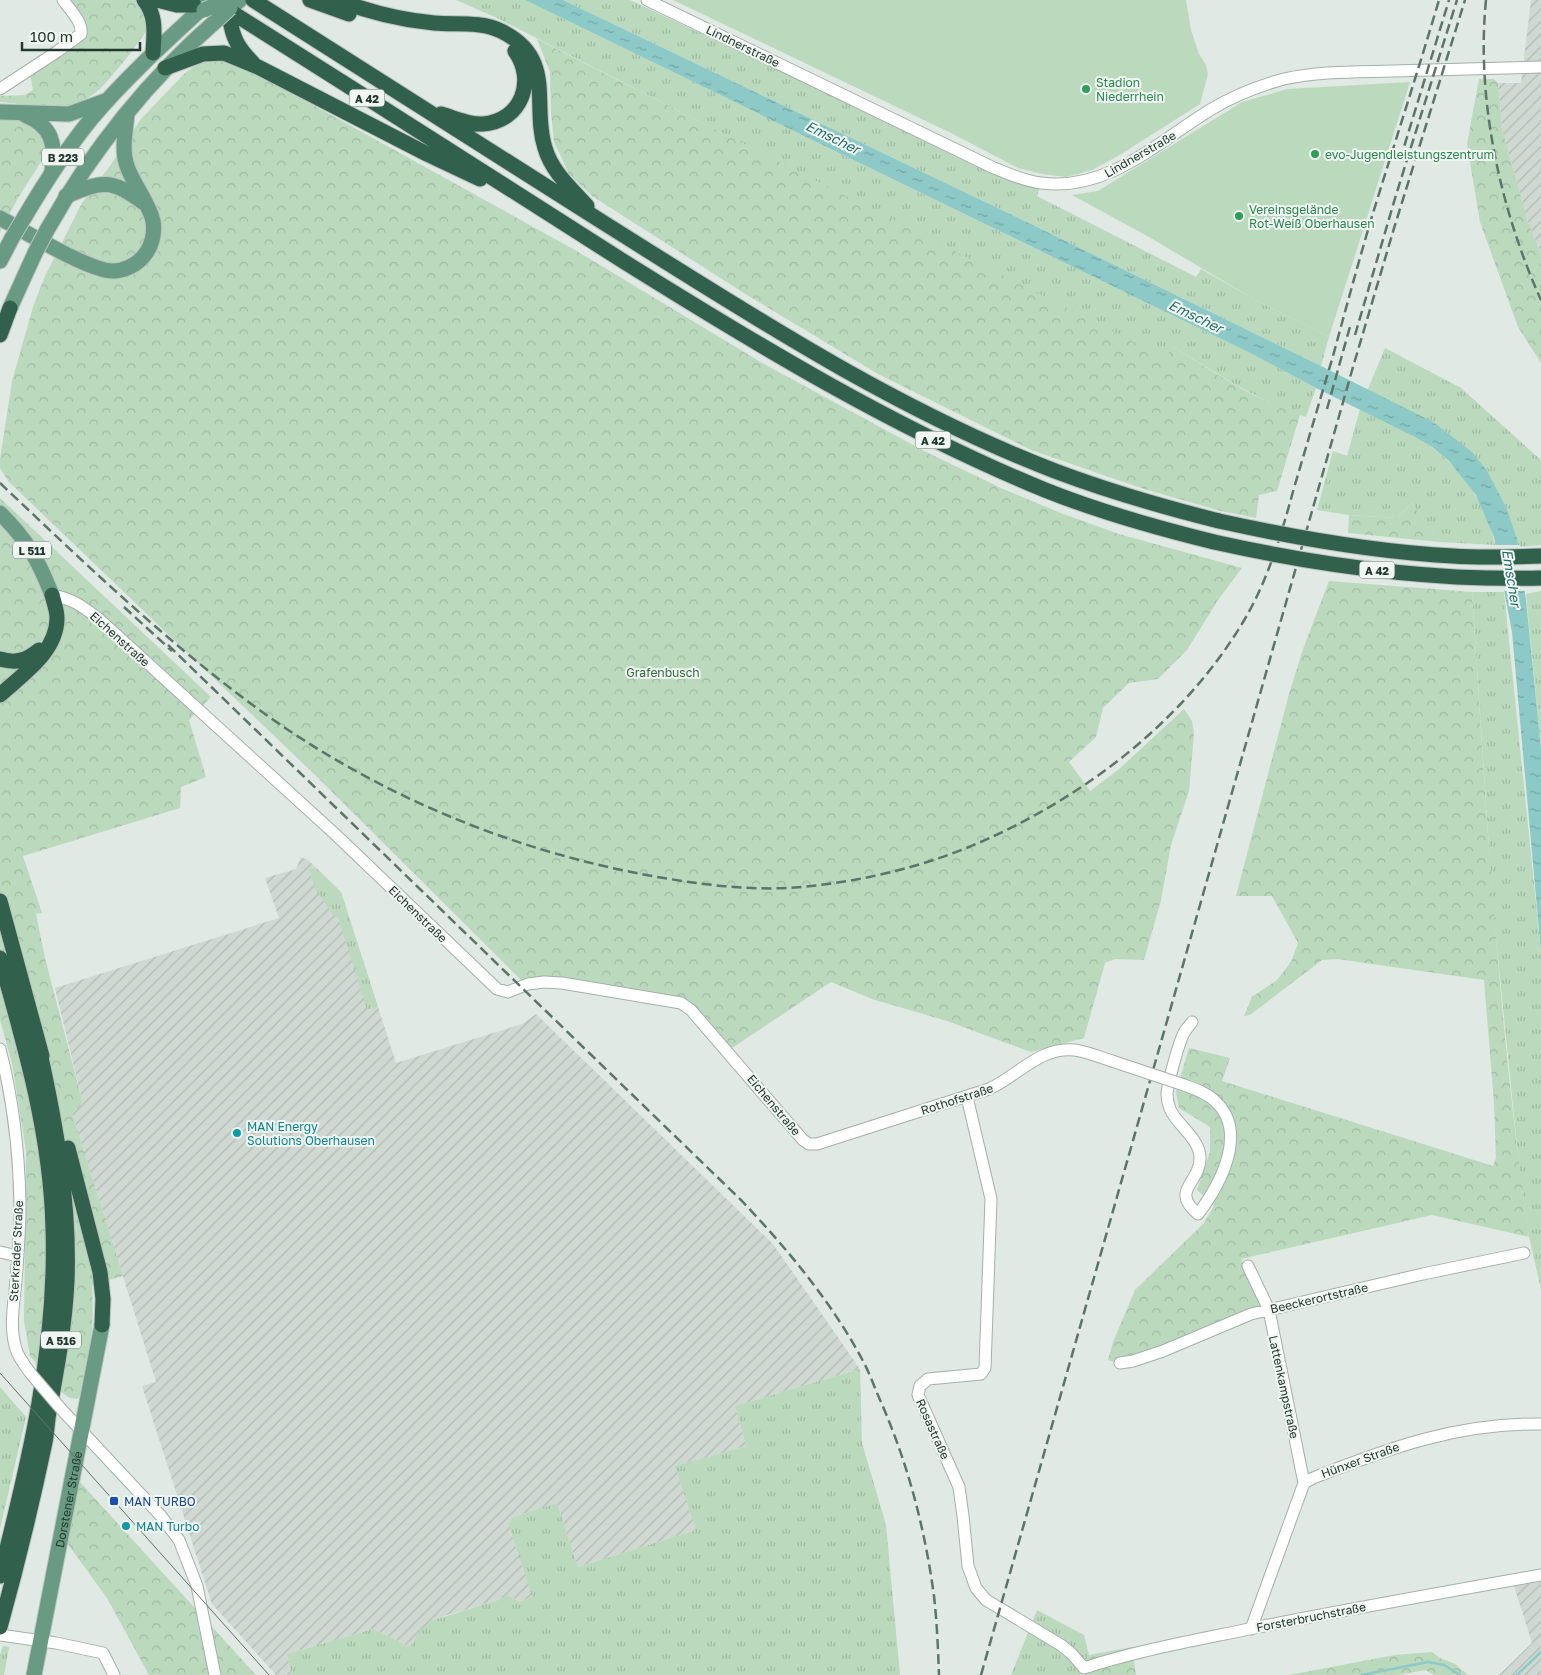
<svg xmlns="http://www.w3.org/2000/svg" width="1541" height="1675" font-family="'Golos Text',sans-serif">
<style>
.industrial{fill:url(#industrial-furrows)}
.grass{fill:url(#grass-tufts)}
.forest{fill:url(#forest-crowns)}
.pitch{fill:#bbd9bd}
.water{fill:url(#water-ripples)}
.pier{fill:#e0e9e3}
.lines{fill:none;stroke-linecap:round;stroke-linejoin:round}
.stream{stroke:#8dcac7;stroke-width:2.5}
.minor-casing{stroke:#a3b0a9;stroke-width:13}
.major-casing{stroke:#bdc3c0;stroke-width:17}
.highway-casing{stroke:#bdc3c0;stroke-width:17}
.minor{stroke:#fff;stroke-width:11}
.major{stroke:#699b84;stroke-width:15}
.highway{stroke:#31614d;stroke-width:15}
.tram{stroke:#5d7469;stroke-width:1}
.rail{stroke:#5d7469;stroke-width:2.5;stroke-dasharray:10 5;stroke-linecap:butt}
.minor-bridge-casing{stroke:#a3b0a9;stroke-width:13;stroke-linecap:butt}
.major-bridge-casing{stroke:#bdc3c0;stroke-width:17;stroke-linecap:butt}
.highway-bridge-casing{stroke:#bdc3c0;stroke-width:17;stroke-linecap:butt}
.minor-bridge{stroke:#fff;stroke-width:11}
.major-bridge{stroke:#699b84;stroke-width:15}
.highway-bridge{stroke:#31614d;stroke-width:15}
.leisure-dot{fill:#2e9e5b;stroke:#f0f6f2;stroke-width:2}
.culture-dot{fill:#0f9aa8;stroke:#f0f6f2;stroke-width:2}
.transit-dot{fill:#1a4fb4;stroke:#f0f6f2;stroke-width:2}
.labels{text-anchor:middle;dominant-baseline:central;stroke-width:4;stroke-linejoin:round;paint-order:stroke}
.shield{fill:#f0f6f2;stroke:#607169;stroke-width:1}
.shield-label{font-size:11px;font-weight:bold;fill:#22382e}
.street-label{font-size:12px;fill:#22382e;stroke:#f0f6f2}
.leisure-label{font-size:12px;fill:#27864d;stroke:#f0f6f2;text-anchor:start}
.park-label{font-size:12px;fill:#316b3b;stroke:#f0f6f2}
.culture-label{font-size:12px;fill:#0d838f;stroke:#f0f6f2;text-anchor:start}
.transit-label{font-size:12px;fill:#164399;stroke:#f0f6f2;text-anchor:start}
.water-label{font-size:14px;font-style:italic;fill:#236e6b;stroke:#f0f6f2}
</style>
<defs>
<pattern id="industrial-furrows" width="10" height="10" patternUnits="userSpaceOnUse" patternTransform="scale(1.25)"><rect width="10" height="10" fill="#cfd9d2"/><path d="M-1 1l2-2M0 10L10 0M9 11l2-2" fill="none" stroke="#b1bbb5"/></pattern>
<pattern id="grass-tufts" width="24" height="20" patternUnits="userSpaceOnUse" patternTransform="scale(1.25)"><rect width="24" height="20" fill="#bbd9bd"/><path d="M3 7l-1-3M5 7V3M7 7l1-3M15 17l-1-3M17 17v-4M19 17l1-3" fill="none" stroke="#a0bba3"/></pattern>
<pattern id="forest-crowns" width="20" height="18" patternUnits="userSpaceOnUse" patternTransform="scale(1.25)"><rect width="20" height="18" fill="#bbd9bd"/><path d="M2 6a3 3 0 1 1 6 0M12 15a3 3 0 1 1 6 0" fill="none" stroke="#a0bba3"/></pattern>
<pattern id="water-ripples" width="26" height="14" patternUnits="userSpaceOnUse" patternTransform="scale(1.25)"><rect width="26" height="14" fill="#8dcac7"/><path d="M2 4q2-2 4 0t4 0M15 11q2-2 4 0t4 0" fill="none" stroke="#73a5a2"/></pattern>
</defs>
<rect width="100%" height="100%" fill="#e0e9e3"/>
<path class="industrial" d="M1531,0h10v254l-13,-32 -26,-93 -4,-46h23z
M301,857l7,3 33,32 55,171 126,-39 14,-10 237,230 87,125 -125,37 11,40 -70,20 20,64 -118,37 -21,-64 -44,14 -3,4v8l22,68 -12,5 -12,-7 -10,5 -54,16 -29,22 -5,9 -37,-18 -86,25 5,21h-16l-64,-71 -70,-218 14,-4 -84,-269 11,-9 -28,-116 224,-70 -14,-40 31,-9z
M1541,1579v96h-42l33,-32 -19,-60z"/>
<path class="grass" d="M456,0h69l725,353 66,35 -10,29 -27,-9 -43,-23 -63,-38 -7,12 -180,-91 -489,-250z
M563,0h67l261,123 94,47 54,19 -2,7 159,81 5,-8 51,29 77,39 -8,29 -317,-155z
M1385,348l76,40 80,72v85l-23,2 -11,-38 -139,-120z
M1360,409c24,12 49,23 71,38 32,22 57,60 64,98l-55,-3 -28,-39 -15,15 -48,-3 -32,-5 16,-59 14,5z
M1541,591v158l-15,-155z
M1472,592h32l37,360v337l-12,-52 -9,-62 -27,-266z
M316,868l25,24 37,115 -11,3 -29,-93 -4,-1 -18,-25 -7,-22z
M860,1369l2,74 24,82 14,150h-608l-5,-21 86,-25 37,18 10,-17 11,-9 67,-21 10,-5 12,7 12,-5 -22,-68 -1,-6 4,-6 44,-14 21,64 118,-37 -21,-64 71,-20 -11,-40z
M0,1387l26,30 -26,112z
M1037,1610l47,25 5,20 -1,20h-77z
M3,1646l6,1 -5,28h-4v-20z"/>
<path class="forest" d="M68,0h67c8,7 12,17 12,28 -1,8 -39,53 -47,61 -8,7 -17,12 -27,15 -23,6 -49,0 -73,-2v-6l25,-1 8,-5 -3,-16 50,-34z
M537,39l628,319 8,-11c41,25 82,53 127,68l-23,76 -18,4 -3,23 -35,-7 -77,-22 -113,-39 -153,-76 -131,-79 -155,-99 -23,-22 -15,-32 -3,-29 -1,-41z
M208,56l33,9 334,185 189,114 162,88 75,36 62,26 56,20 123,34 -24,32 -31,50 -29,29 -29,4 -26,25 -7,29 -27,25 21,29 28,-21 66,-61 8,12 2,12 -5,58 -18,54 -10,55 -17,60 -29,-1 -10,4 -21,75 -53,14 -84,-31 -75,-22 -41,-17 -99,66 -50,-50 -121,-20 -40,2 -207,-206 -306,-293 -8,-13v-9l12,-78 21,-74 12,-31 37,-73 28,-37 31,-47 44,-46z
M1479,79h15l4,4 4,46 26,93 13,32v109l-23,-36 -38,-105 -13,-78z
M0,118l18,1 18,5 10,14v16l-28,44 -18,34z
M0,498l211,199 -22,23 17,57 -25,10 -1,21 -157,48 19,57 -6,1 9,44 38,146 -11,9 51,163 -31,9c2,31 0,61 -7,91 -2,8 -3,16 -7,23l-8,-1 -9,-6 -31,-36 -6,-35 2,-170 -14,-88 -12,-43z
M1412,503l28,39 -92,-9 1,-18 48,3z
M1329,581l143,11c14,215 26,431 57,645l-97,-22 -191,44 20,46 -144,58 -9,-3 5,-18 22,-52 69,-67 10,-17 -17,-16 13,-38v-25l-31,-19 -3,-16 13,-44 41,10 -8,23 271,85 3,-8 -2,-55 -10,-123 -147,-21 -15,1 -72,55 -6,1 8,-19 25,-17 14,-18 7,-19 -26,-47h-36l53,-202 14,-45z
M79,1481l177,194h-107l-42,-77 -40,-55z
M1132,1647l4,28h-48l1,-20z
M1432,1652l8,6 15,6 13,11h-34l-9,-5 -26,5h-110l106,-20z"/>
<path class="pitch" d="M673,0h513l5,30 8,24 7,11 2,9 -8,30 -82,52 -26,14 -26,7 -24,-3 -24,-6 -65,-34z
M1410,82l-81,255 -77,-39 -103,-61 -77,-42 26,-4 144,-89 46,-13z"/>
<path class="water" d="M525,0h38l441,211 317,155 112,56 39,30 15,19 20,38 10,30 9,61 15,149v203l-29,-320 -18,-95 -18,-42 -27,-34 -17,-14 -19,-11 -97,-48 -66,-35z"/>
<path class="pier" d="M1493,545h27l8,46h-27z"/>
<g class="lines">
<path class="stream" d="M1362,1675l66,-13 16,3 16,10
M1517,1675l24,-23"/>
<defs>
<path id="minor" d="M647,0l347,168c15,6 30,13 47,15 66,9 117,-41 169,-73 23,-14 48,-24 74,-31 35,-8 73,-7 109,-8 49,-1 99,-3 148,-4
M0,89l58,-38 23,-17c2,-12 -11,-24 -18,-34
M52,595c21,4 30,11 47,24l236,215 162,155 11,3 20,-8 16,-2 18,1 119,20 10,7 112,130 6,4h8l172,-55c29,-13 51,-43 86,-39 12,2 25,7 37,11
M0,1049c13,50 19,103 20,155 0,26 -2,51 -4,77 -2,21 -7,47 0,68 3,10 10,18 16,26
M1184,1085c11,4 23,8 31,16 34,31 5,84 -17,113 -29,-24 3,-31 2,-57 -1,-19 -23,-32 -30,-48 -2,-5 -3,-10 -3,-15 1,-12 12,-53 18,-63 2,-3 5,-6 7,-9
M967,1097l24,102 -6,169 -4,6 -53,5 -8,7 -2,9 41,92 4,29 5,50 8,22 10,12 75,45 11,9 12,14
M0,1252l18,4
M1248,1266l21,44 35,173
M1120,1363l13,-2 30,-10 88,-37 172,-40 101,-21
M62,1410l99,106 18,24 18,46 18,89
M1251,1629l53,-146 9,-5c76,-30 144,-55 228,-54
M0,1635l56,8 47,10 11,22
M1084,1668c55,-18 113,-28 170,-40 95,-19 191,-36 287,-53"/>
<g id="major">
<path d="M230,8l10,-8"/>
<path d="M0,112l69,2 36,-13"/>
<path d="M25,115c27,11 31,29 27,56"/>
<path d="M66,196c37,-15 44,-18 78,7"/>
<path d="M0,218c24,13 89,53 113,53 11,0 23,-6 30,-14 9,-10 12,-24 10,-36 -4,-18 -20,-37 -26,-55 -6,-16 -1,-37 0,-53"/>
<path d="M24,218c20,-34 42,-68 67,-99 36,-43 79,-81 120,-119"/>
<path d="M47,230c45,-80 102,-151 171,-211"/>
<path d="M0,261l12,-23"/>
<path d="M10,308l25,-55"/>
<path d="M0,513c27,27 38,46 52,82"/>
<path id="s1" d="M34,1675l68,-350"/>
</g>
<path id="highway" d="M144,0c13,16 10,34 9,53
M157,0l20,5h17
M253,0c117,75 234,149 351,223 145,91 290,186 451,248 53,20 108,36 164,50
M310,0l39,14
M338,0c31,12 63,20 96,23 22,2 46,-2 67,8 56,27 30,74 44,117 7,24 26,40 42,58
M217,3c136,85 271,173 406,258 136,85 273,168 422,229 55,22 112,38 169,52
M230,18c2,20 9,31 23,45
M165,68l38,-14 21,-1 34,14 169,87 53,25
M441,114c14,4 28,11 42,10 39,-3 53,-44 32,-73
M0,335l10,-27
M0,659c16,5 27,1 39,-9
M0,695c23,-21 57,-43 57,-77 0,-8 -3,-15 -5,-23
M0,901l42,155
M0,958c25,88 51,178 53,271 4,117 -24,234 -53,347
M68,1148l32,124 3,27 -1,26
M0,1627c17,-61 32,-123 45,-185 2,-9 2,-20 4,-30 8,-43 16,-87 18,-131 3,-79 -11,-156 -28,-233"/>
</defs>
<use href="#minor" class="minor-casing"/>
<use href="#major" class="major-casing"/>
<use href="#highway" class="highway-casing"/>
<use href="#minor" class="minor"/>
<use href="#major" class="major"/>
<use href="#highway" class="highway"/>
<path class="tram" d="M0,1373l269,302"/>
<path class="rail" d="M1486,0c-10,99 14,209 55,300
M1400,160l49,-160
M1355,335l41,-140 61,-195
M1327,409l24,-86
M0,483c77,73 154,147 238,211 121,93 264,155 414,182 45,8 91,14 137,12 70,-5 141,-22 205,-52 101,-47 195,-121 252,-219 23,-40 36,-85 48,-129 13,-44 26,-88 39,-132 13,-48 26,-96 40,-143 22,-71 45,-142 66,-213
M124,607l48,44
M168,645l574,556c46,49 89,100 121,160 7,13 12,28 18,41 27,62 44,127 53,194 3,26 4,53 5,79
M981,1675l372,-1308 42,-142 70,-225"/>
<defs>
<path id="minor-bridge" d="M1112,1061l72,24
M32,1375l30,35"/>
<path id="major-bridge" d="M204,10l22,-10
M218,19l12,-11
M12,238l12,-20
M35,253l12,-23"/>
<path id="highway-bridge" d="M1219,521c77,17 155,31 234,35 29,2 59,1 88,0
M1214,542c108,24 216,39 327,36"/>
</defs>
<use href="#minor-bridge" class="minor-bridge-casing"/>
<use href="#major-bridge" class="major-bridge-casing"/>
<use href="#highway-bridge" class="highway-bridge-casing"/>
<use href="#minor-bridge" class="minor-bridge"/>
<use href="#major-bridge" class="major-bridge"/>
<use href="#highway-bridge" class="highway-bridge"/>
</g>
<g class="leisure-dot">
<circle cx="1086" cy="89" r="5"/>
<circle cx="1315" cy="154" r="5"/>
<circle cx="1239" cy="216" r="5"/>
</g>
<g class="culture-dot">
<circle cx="237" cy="1133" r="5"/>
<circle cx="126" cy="1526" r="5"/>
</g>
<rect class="transit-dot" x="109" y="1496" width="10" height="10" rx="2.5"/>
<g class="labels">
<g class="shield">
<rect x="349.5" y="89.5" width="35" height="17" rx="4"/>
<rect x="42" y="148.5" width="42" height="17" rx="4"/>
<rect x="915.5" y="431.5" width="35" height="17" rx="4"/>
<rect x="13" y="541.5" width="38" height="17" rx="4"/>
<rect x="1359.5" y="561.5" width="35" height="17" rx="4"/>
<rect x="41" y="1331.5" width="40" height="17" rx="4"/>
</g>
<g class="shield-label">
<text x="367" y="98">A 42</text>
<text x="63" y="157">B 223</text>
<text x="933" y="440">A 42</text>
<text x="32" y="550">L 511</text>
<text x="1377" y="570">A 42</text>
<text x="61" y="1340">A 516</text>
</g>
<g class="street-label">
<text transform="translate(743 46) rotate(26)">Lindnerstraße</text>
<text transform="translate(1140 154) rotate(-30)">Lindnerstraße</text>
<text transform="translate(120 639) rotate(42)">Eichenstraße</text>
<text transform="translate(418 914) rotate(44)">Eichenstraße</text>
<text transform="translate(957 1099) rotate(-18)">Rothofstraße</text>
<text transform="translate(774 1105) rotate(50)">Eichenstraße</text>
<text transform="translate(16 1251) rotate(-87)">Sterkrader Straße</text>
<text transform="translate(1319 1298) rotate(-13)">Beeckerortstraße</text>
<text transform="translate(1284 1387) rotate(78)">Lattenkampstraße</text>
<text transform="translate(933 1429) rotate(66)">Rosastraße</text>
<text transform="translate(1360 1460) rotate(-20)">Hünxer Straße</text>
<text stroke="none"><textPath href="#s1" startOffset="179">Dorstener Straße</textPath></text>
<text transform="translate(1311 1617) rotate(-11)">Forsterbruchstraße</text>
</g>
<g class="leisure-label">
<text x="1096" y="82">Stadion<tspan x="1096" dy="14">Niederrhein</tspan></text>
<text x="1325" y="154">evo-Jugendleistungszentrum</text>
<text x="1249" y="209">Vereinsgelände<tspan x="1249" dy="14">Rot-Weiß Oberhausen</tspan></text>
</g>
<g class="park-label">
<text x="663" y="672">Grafenbusch</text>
</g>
<g class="culture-label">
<text x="247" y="1126">MAN Energy<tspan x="247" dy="14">Solutions Oberhausen</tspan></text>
<text x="136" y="1526">MAN Turbo</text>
</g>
<g class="transit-label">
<text x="124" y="1501">MAN TURBO</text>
</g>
<g class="water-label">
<text transform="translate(833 137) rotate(26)">Emscher</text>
<text transform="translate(1196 316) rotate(26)">Emscher</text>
<text transform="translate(1512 578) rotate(81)">Emscher</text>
</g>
</g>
<path d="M22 42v8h118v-8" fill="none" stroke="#22382e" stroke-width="2.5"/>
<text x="30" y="42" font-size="15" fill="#22382e" stroke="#f0f6f2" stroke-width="4" paint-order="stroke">100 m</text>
</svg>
